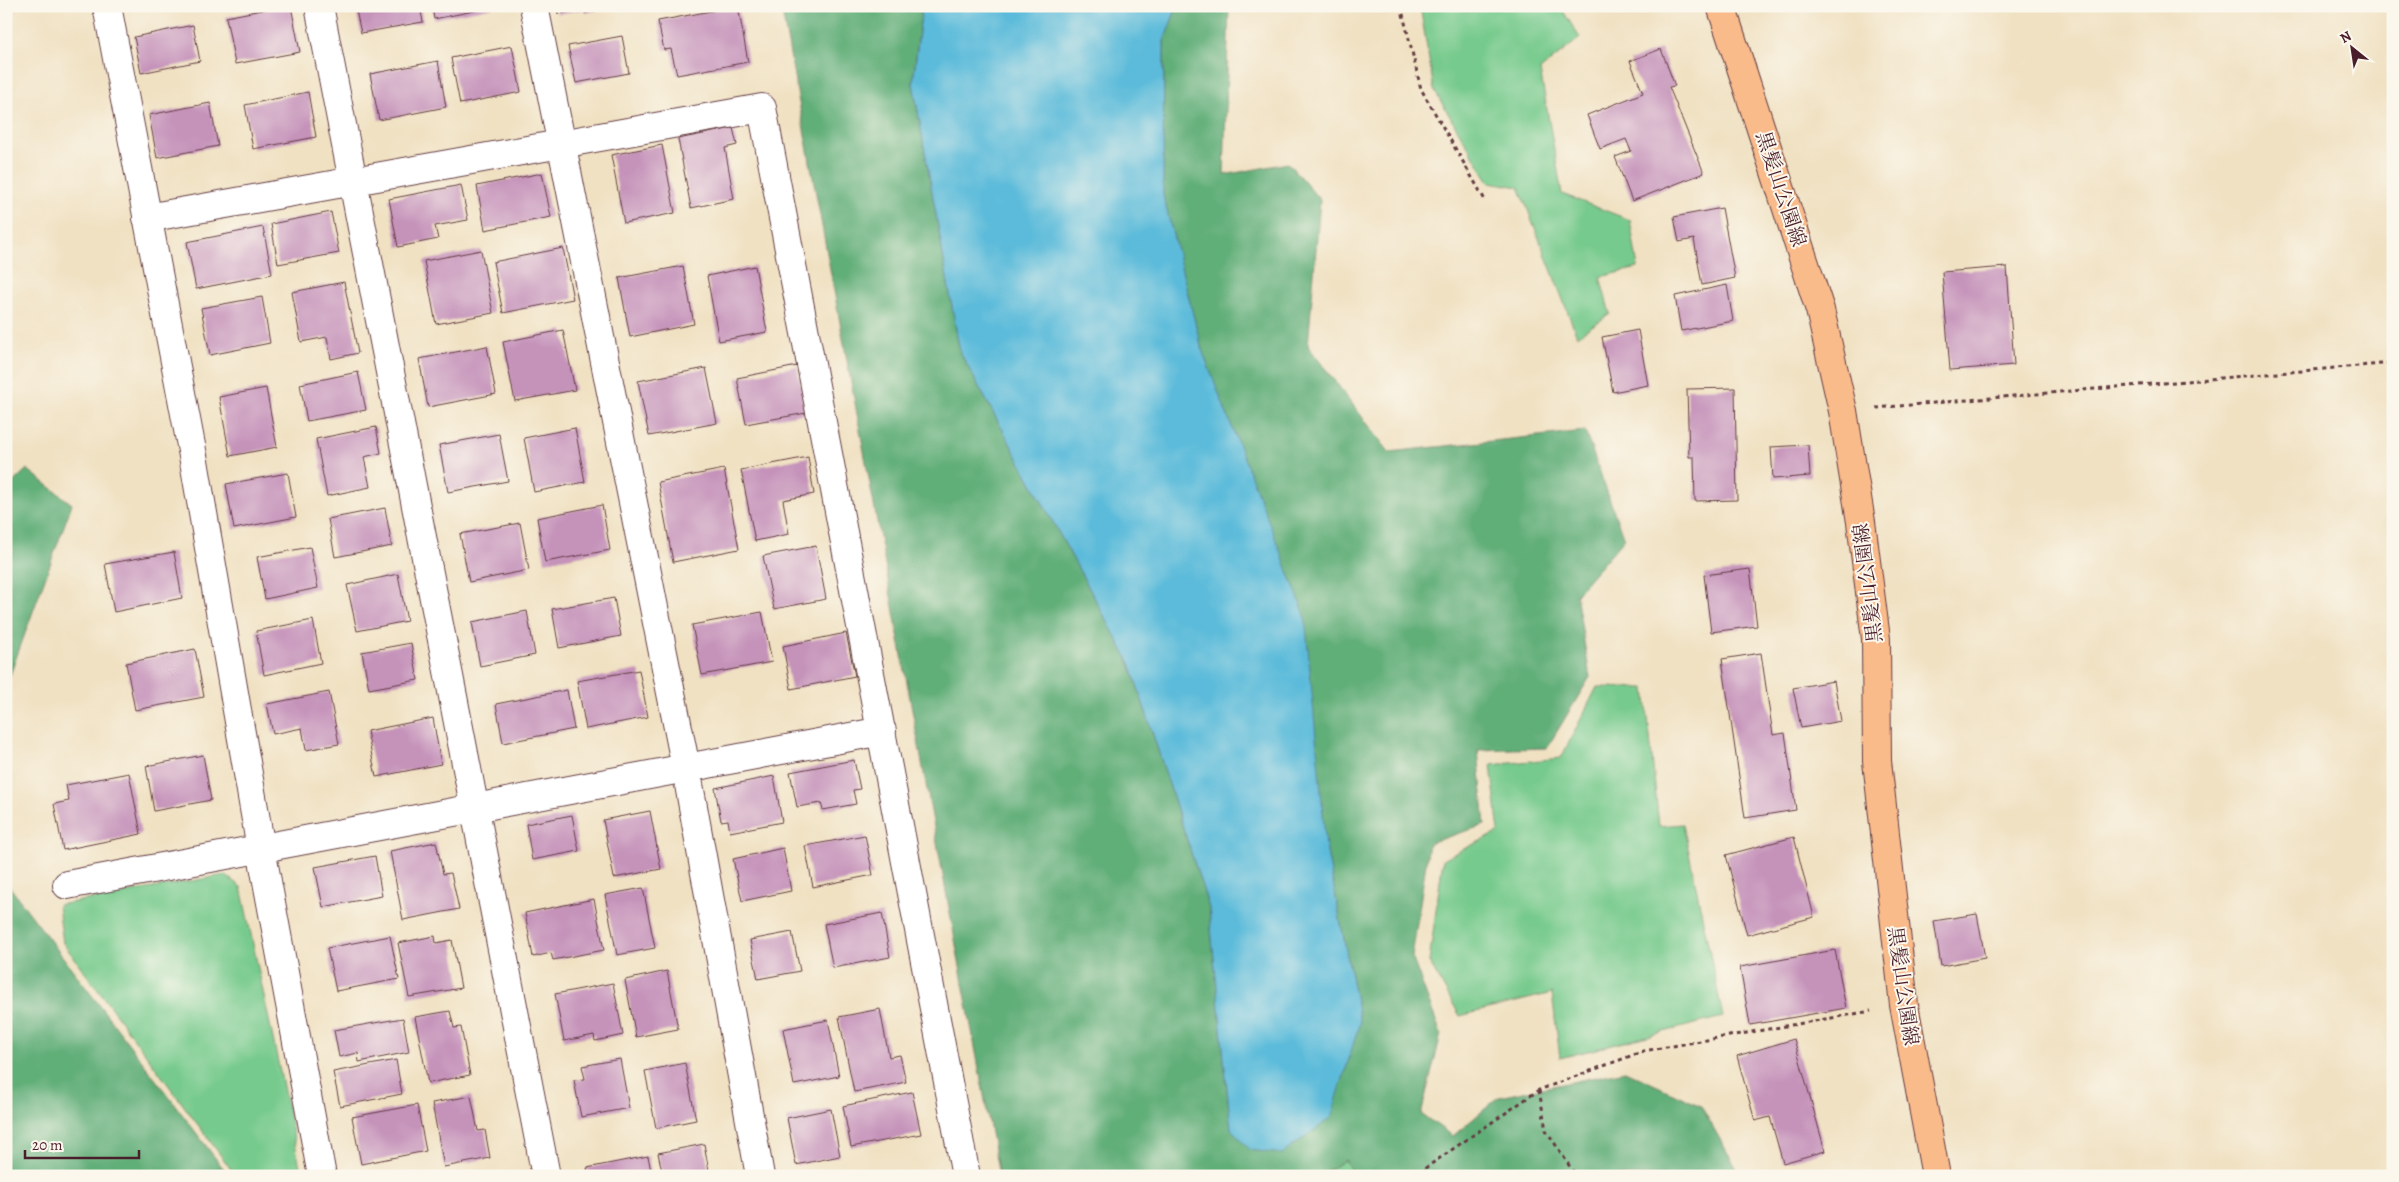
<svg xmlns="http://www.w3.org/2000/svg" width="2399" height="1182" font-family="Alegreya,'Noto Serif JP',serif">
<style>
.green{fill:#77ca8d;stroke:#60745c}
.forest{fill:#61ae78;stroke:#566652}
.water{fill:#5bbbda;stroke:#526d82}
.building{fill:#c592ba}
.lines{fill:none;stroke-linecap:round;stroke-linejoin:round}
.minor-casing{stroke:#633c42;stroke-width:30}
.major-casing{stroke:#633c42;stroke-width:30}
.path{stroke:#633c42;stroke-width:3;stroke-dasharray:4 4;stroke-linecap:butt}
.minor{stroke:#fff;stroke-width:28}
.major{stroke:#fabb8b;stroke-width:28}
.labels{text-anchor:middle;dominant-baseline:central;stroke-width:4;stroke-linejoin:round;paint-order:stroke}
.street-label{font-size:20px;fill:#4a1f2b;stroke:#fbf7ec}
</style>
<rect width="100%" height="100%" fill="#fbf7ec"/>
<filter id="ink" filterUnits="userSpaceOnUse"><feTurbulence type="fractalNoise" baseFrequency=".02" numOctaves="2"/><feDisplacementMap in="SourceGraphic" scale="10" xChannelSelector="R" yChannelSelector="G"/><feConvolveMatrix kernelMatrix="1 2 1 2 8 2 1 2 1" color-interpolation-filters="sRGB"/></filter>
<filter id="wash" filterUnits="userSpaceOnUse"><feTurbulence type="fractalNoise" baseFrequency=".0096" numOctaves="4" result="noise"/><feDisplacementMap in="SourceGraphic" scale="20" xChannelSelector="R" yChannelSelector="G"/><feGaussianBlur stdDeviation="1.12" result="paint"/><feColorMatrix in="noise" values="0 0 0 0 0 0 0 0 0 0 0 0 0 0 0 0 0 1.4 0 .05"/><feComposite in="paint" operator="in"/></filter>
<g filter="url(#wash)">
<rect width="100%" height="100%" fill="#f0e1c2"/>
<path class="green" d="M1420,6h140l20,32 -40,32 22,124 68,26 8,48 -38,9 10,37 -33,22 -58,-149 -30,-5 -55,-92z
M1597,687l48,1 14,138 24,-2 40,193 -163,41 -8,-65 -92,23 -31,-54 14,-103 56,-27 -8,-67 70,-7z
M225,875l16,12 61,289h-66l-173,-233 -5,-38z
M1345,1160l9,16h-36z"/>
<path class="forest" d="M781,6h141l-9,77 47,269 170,311 79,245 22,221 129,-107 -34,-175 -163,-652 1,-154 13,-35h52l-5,169 64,-12 32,37 -12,146 81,106 196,-21 39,108 -48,55 14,83 -43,71 -69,2 7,75 -56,18 -17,114 29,77 -20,80 32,22 46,-39 126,-26 76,35 40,70h-387l-9,-16 -27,16h-319z
M27,469l45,35 -66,182v-197z
M6,882l223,294h-223z"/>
<path class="water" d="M922,6h255l-13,35 -1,154 39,155 103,265 21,232 34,175 -29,96 -49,36 -32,-4 -19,-21 -22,-221 -79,-245 -170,-311 -47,-269z"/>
<g id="blocks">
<path class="building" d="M282,6h9l9,46 -65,12 -9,-47z
M355,6h65l3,16 -62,11z
M432,6h62v1l-60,12z
M557,6h55v1l-27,6 -1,-4 -26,5z
M738,6l10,56 -71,13 -6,-26 -7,1 -6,-29z
M193,25l7,36 -59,12 -7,-36z
M622,36l7,37 -53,10 -8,-37z
M512,46l9,46 -61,12 -9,-46z
M1661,49l14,37 -6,1 35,86 -72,28 -17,-44 16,-6 -5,-12 -26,10 -13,-34 56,-22 -13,-32z
M438,61l8,46 -67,13 -9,-46z
M308,92l8,45 -63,12 -8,-44z
M210,103l8,43 -61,12 -8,-43z
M733,128l4,17 -12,3 9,51 -43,9 -13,-69z
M662,145l13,68 -51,10 -13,-68z
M542,173l9,44 -66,13 -8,-44z
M461,185l7,35 -33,6 3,13 -40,8 -9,-48z
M1722,208l13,70 -33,7 -8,-46 -15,3 -5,-25z
M331,212l8,41 -61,11 -7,-40z
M263,227l9,47 -76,15 -9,-47z
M563,248l10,51 -70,14 -10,-51z
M481,250l12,63 -57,11 -12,-63z
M683,266l11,58 -64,13 -11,-59z
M755,266l12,66 -48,9 -12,-65z
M2007,267l7,98 -64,5 -8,-98z
M344,282l14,71 -27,6 -4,-22 -26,5 -9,-50z
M1727,285l6,36 -52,10 -6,-35z
M262,297l8,46 -60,12 -9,-47z
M563,330l12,60 -60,11 -12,-59z
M1638,330l10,55 -35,7 -11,-55z
M487,346l9,48 -68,13 -9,-48z
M797,366l9,47 -60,11 -9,-46z
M706,368l11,55 -68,13 -11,-55z
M358,372l8,38 -59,11 -7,-37z
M266,388l11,59 -47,9 -11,-59z
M1735,388l2,112 -42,1 -1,-44h-5l-2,-68z
M376,427l5,26 -17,4 6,30 -43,9 -11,-57z
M575,428l10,54 -51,10 -10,-54z
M499,434l9,47 -60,11 -9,-47z
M1808,445l2,31 -37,3 -2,-32z
M808,457l6,37 -31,6 6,34 -34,7 -14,-71z
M724,469l15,80 -66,13 -15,-80z
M288,473l8,44 -62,12 -8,-45z
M602,505l8,45 -65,12 -8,-44z
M385,508l7,38 -57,11 -7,-38z
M520,523l9,47 -60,12 -9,-48z
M816,546l10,53 -52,10 -11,-53z
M310,547l8,41 -53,11 -8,-42z
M174,552l8,46 -68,14 -9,-48z
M1750,569l7,57 -46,6 -7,-57z
M398,574l9,47 -50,10 -10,-46z
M614,598l7,38 -62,12 -7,-39z
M527,611l8,44 -55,11 -8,-44z
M762,612l10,50 -70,13 -10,-50z
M313,620l8,43 -57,12 -8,-44z
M846,633l9,43 -64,13 -8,-43z
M411,643l7,37 -49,9 -7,-37z
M195,649l9,48 -69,13 -9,-47z
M1761,653l12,82 12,-2 11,77 -51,8 -23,-159z
M639,670l9,47 -62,12 -9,-48z
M1834,681l7,40 -40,7 -8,-40z
M567,690l7,39 -71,14 -7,-39z
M329,692l10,52 -33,6 -4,-22 -29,6 -6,-30z
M433,718l8,46 -65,13 -9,-46z
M203,755l8,45 -57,11 -8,-45z
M854,760l6,29 -7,1 3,14 -33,6 -2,-7 -24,4 -7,-35z
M129,773l12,61 -78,16 -9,-46 15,-3 -3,-16z
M774,776l8,46 -52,10 -2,-12 -7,1 -6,-33z
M650,811l11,58 -47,9 -11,-58z
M572,815l7,36 -47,9 -6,-36z
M865,835l8,40 -60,12 -8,-41z
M1794,837l20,80 -67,18 -21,-80z
M436,842l7,32 8,-1 8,36 -56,11 -13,-69z
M783,848l8,43 -49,10 -9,-42z
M375,856l7,40 -59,11 -8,-40z
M643,888l12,60 -38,7 -12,-60z
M594,899l10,51 -51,10 -2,-7 -18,4 -8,-44z
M882,913l8,44 -57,11 -9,-44z
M1977,914l8,44 -44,8 -7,-45z
M792,932l8,39 -42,8 -8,-39z
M390,936l9,43 -63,12 -9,-43z
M435,936l1,7 16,-3 9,48 -52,9 -11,-54z
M1835,950l11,58 -96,17 -10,-58z
M667,971l11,58 -42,8 -11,-57z
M613,983l10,52 -28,6 -1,-6 -30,6 -9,-47z
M880,1009l9,48 11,-2 6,27 -52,10 -15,-75z
M450,1011l4,17 7,-1 9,48 -42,8 -13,-66z
M403,1018l6,34 -50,10 -1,-9 -19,4 -5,-27z
M828,1020l11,56 -45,9 -11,-56z
M1794,1039l31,112 -42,12 -13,-46 -15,4 -18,-65z
M620,1059l9,49 -48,9 -7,-37 11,-1 -3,-13z
M396,1060l6,34 -62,12 -7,-34z
M685,1063l11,57 -40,8 -11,-57z
M912,1092l9,42 -70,13 -8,-41z
M471,1096l7,35 7,-1 5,28 -46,9 -12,-64z
M417,1105l9,46 -65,13 -9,-47z
M831,1109l9,47 -44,9 -9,-47z
M704,1144l6,32h-47l-5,-23z
M648,1156l4,20h-63l-2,-8z
M944,1170l1,6h-28v-1z"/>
</g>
</g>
<g filter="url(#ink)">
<use href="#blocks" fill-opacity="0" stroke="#633c42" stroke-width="1"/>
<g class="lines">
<defs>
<path id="minor" d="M107,6l87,455 67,388 61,327
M319,6l227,1170
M534,6l152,762 74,408
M147,218l615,-110 204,1068
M67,885l815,-154"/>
<path id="major" d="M1721,6l99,304 23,101 18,111 15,117 1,122 27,244 32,171"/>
</defs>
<use href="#minor" class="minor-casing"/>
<use href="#major" class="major-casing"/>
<path class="path" d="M1401,6l20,83 64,111
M1876,408l517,-45
M1539,1090l7,40 30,46
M1418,1173l121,-83 105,-39 227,-40"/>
<use href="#minor" class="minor"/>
<use href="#major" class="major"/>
</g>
</g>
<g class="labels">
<g class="street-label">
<text transform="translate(1781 189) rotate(72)">黒髪山公園線</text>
<text transform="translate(1868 583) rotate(-97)">黒髪山公園線</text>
<text transform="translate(1903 986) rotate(82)">黒髪山公園線</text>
</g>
</g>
<rect width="2399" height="1182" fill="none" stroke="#fbf7ec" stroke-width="25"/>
<g transform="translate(2352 48) rotate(330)" stroke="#fbf7ec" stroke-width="4" paint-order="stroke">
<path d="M0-4L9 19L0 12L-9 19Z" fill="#4a1f2b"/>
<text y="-8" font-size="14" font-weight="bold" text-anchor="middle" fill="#4a1f2b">N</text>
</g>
<path d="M25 1150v8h114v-8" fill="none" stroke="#4a1f2b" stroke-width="2.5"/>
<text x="32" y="1150" font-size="15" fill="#4a1f2b" stroke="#fbf7ec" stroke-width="4" paint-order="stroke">20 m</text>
</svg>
